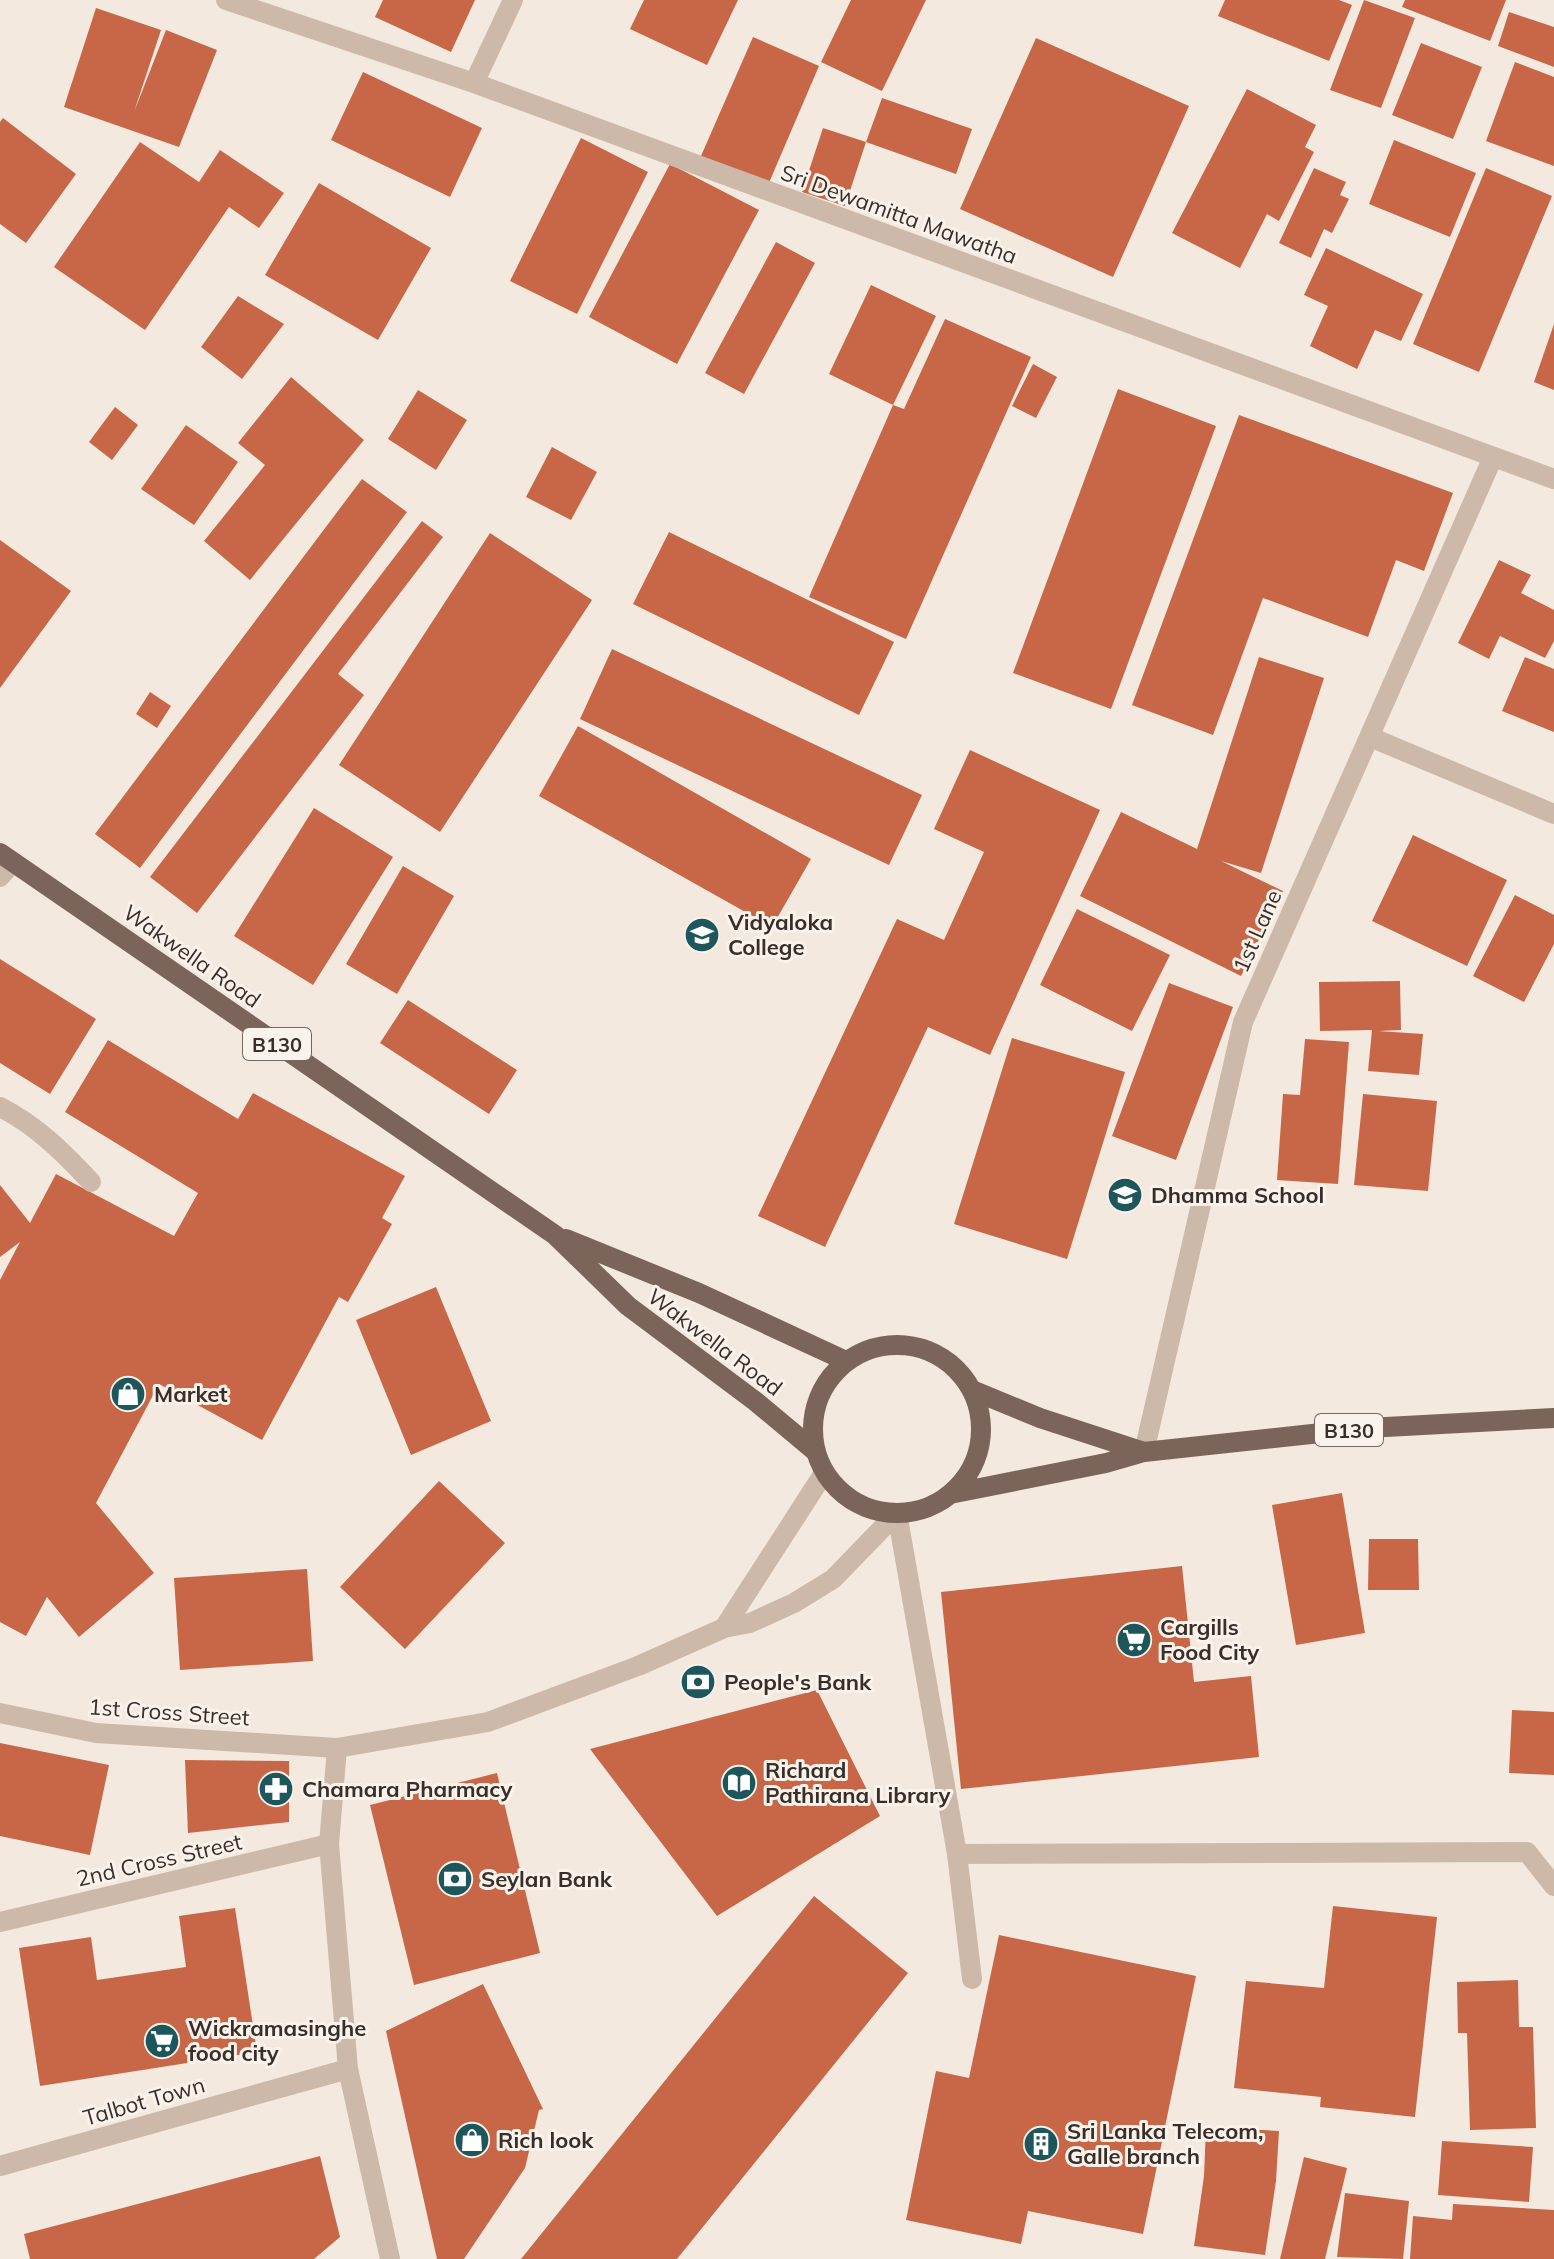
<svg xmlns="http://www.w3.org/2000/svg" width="1554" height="2259" font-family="Mulish,sans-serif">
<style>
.building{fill:#c86747}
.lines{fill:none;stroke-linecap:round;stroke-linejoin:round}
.minor{stroke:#ccb9a9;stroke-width:20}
.major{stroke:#7b655a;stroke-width:20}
.labels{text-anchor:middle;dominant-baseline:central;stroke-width:6;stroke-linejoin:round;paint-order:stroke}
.shield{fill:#faf3eb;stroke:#736963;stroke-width:2}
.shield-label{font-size:20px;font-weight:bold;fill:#392e29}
.street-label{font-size:22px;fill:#392e29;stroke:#faf3eb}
.poi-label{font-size:22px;font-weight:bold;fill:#392e29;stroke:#faf3eb;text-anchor:start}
</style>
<rect width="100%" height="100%" fill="#f3e9de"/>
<path class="building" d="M383,0h92l-24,52 -76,-35z
M644,0h94l-31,65 -77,-36z
M851,0h75l-44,91 -61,-29z
M1225,0h114l13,5 -23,56 -111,-45z
M1364,0l51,18 -34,90 -51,-18z
M1405,0h101l-16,41 -88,-34z
M96,8l65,22 -27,82 32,-82 51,20 -38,97 -115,-40z
M1509,12l45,15v40l-56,-21z
M753,37l66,29 -51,119 -67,-29z
M1036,38l153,68 -76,171 -153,-68z
M1421,43l61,24 -29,72 -61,-24z
M1515,62l39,15v89l-68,-25z
M363,72l119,56 -32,69 -119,-57z
M1247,89l69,36 -11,22 9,5 -35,69 -12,-7 -27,54 -68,-35z
M882,98l90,31 -16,45 -90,-32z
M3,118l73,56 -50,69 -26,-19v-102z
M823,128l43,14 -21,64 -43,-14z
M581,138l67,34 -71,142 -67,-33z
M1394,140l82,33 -26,64 -81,-33z
M140,142l59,40 21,-32 64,43 -25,35 -30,-21 -84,123 -91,-63z
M670,164l89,46 -82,154 -88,-47z
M1314,168l32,14 -6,13 9,4 -17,34 -8,-4 -13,29 -32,-15z
M1486,168l66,28 -73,176 -66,-28z
M319,183l112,65 -53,92 -113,-65z
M776,242l39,21 -71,131 -39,-21z
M1326,248l97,46 -22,47 -26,-11 -18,39 -47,-23 18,-40 -24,-11z
M871,285l65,31 -43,89 -64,-31z
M238,296l46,28 -42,55 -41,-32z
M945,319l86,38 -125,282 -97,-42 84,-192 11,4z
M1554,324v66l-20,-8z
M1033,364l24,13 -21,41 -24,-12z
M291,377l73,63 -114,140 -46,-39 61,-76 -27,-22z
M1118,389l98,37 -105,283 -98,-36z
M418,390l49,30 -31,50 -48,-31z
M115,407l23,18 -26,35 -23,-18z
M1239,415l214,78 -29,78 -28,-11 -28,77 -105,-39 -50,137 -81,-30z
M186,425l52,37 -44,63 -53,-36z
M552,447l45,25 -26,48 -45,-23z
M362,479l45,33 -267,356 -45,-34z
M422,521l21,16 -105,137 26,21 -167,218 -47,-36z
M669,532l225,110 -35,73 -226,-111z
M490,533l102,67 -152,232 -101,-67z
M0,540l71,51 -71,97z
M1499,560l32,15 -10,18 33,17v31l-9,17 -45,-22 -11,23 -31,-16z
M612,649l310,146 -33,70 -309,-146z
M1259,657l65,21 -63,195 -40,-12 62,30 -42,85 -161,-80 41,-84 76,37z
M1525,657l29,12v63l-52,-21z
M150,692l21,14 -14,22 -21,-14z
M578,726l233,133 -39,68 -233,-131z
M970,750l130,60 -110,245 -62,-28 -103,220 -67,-31 139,-297 47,21 40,-88 -50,-23z
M314,808l79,49 -80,128 -79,-49z
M1413,835l94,45 -40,86 -95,-45z
M403,866l51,30 -57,98 -51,-30z
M1515,895l39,20v29l-30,58 -51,-26z
M1077,909l93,46 -38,76 -92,-46z
M0,959l96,60 -46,75 -50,-31z
M1400,981l1,49 -23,1 45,3 -4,41 -51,-4 4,-41 -52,1 -1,-49z
M1169,983l64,24 -57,153 -64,-24z
M408,1000l109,70 -28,44 -109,-71z
M1012,1038l113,34 -58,187 -113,-35z
M1305,1039l44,3 -11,142 -61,-4 6,-86 17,1z
M108,1040l130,79 15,-26 152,83 -23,42 10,6 -44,78 -9,-5 -77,143 -103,-56 -63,119 58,70 -75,64 -32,-40 -21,39 -26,-14v-342l20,-38 -20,15v-72l30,38 26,-49 118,62 24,-43 -133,-81z
M1363,1094l74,7 -9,90 -74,-6z
M436,1287l55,134 -80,34 -55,-135z
M439,1481l66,62 -100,106 -65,-62z
M1342,1493l23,140 -69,12 -24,-140z
M1369,1539h49l1,51h-51z
M1182,1566l12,116 57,-6 8,81 -298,32 -20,-197z
M307,1569l6,92 -133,9 -6,-92z
M817,1690l63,126 -163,100 -127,-167z
M1512,1710l42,2v63l-45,-2z
M0,1743l109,22 -19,90 -90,-19z
M185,1760l104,1v61l-101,11z
M497,1773l43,180 -126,32 -44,-180z
M814,1896l94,77 -231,286h-156z
M1333,1906l104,11 -22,200 -95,-10 1,-10 -87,-9 12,-107 78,7z
M235,1908l22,144 -217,34 -21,-138 72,-11 6,43 89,-13 -7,-51z
M999,1935l197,41 -53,258 -115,-23 -7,33 -115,-24 30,-149 33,7z
M1518,1980l1,47h14l3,101 -66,2 -3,-97h-9l-1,-51z
M483,1984l60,125 -4,1 -14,58 -61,91h-27l-51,-228z
M1206,2127l73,4 -3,50 -11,74 -71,-9 10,-70z
M1442,2141l91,6 -4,55 -91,-7z
M320,2156l20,81 -26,22h-284l-6,-25z
M1304,2157l43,11 -22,91h-45z
M1345,2193l64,8 -6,58 -66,-2z
M1453,2204l101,6v49h-144l3,-43 39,4z"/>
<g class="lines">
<path class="minor" d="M226,0l248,83 1080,396
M474,83l39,-83
M1370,737l184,77
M0,877l13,-15
M0,1107c37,19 63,45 91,75
M1144,1452l99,-430 250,-565
M897,1513l60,341 15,125
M724,1628l100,-155
M0,1713l96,20 241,15 151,-26 150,-56 86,-38 26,-5 44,-20 39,-24 64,-66
M337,1748l-8,96 19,225 42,190
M957,1854l570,-2 27,34
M0,1922l329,-78
M0,2166l348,-97"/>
<path class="major" d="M0,853l555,382 73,71 127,95 60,50
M566,1239l133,54 147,68
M813 1429a84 84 0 1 1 168 0a84 84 0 1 1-168 0Z
M972,1390l68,28 104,34
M950,1494l156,-31 38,-11 223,-24 187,-10"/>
</g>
<defs>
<symbol id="school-disc" viewBox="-11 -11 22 22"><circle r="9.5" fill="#1d575c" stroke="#faf3eb"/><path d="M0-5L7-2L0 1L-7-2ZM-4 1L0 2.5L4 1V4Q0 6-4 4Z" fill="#fff"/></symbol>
<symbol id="shop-disc" viewBox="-11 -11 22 22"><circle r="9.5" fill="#1d575c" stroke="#faf3eb"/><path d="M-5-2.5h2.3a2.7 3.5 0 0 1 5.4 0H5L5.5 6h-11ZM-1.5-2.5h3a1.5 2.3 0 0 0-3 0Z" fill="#fff"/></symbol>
<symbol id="supermarket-disc" viewBox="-11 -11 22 22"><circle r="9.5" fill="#1d575c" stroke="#faf3eb"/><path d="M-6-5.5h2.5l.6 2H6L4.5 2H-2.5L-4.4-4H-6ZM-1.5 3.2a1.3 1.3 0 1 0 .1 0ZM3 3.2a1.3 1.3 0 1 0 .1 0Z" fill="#fff"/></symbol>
<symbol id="bank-disc" viewBox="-11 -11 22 22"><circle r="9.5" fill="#1d575c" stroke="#faf3eb"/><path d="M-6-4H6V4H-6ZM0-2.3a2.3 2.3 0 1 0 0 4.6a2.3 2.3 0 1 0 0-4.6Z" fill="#fff"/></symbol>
<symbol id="library-disc" viewBox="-11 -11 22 22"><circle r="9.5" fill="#1d575c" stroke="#faf3eb"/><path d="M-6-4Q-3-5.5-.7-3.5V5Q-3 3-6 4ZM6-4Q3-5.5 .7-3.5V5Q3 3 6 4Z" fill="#fff"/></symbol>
<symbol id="pharmacy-disc" viewBox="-11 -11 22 22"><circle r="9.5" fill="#1d575c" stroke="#faf3eb"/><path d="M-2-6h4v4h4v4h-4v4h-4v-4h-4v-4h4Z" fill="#fff"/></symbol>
<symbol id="building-disc" viewBox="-11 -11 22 22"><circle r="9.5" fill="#1d575c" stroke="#faf3eb"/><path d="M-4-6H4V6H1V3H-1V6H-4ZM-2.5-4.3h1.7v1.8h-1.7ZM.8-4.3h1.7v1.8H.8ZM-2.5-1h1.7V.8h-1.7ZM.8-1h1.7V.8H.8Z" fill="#fff"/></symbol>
</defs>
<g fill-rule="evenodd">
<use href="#school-disc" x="682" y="915" width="40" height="40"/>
<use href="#school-disc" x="1105" y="1175" width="40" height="40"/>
<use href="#shop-disc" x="108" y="1374" width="40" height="40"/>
<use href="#supermarket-disc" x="1114" y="1620" width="40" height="40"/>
<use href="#bank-disc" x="678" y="1662" width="40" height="40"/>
<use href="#library-disc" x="719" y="1763" width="40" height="40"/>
<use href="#pharmacy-disc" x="256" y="1769" width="40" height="40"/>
<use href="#bank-disc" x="435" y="1859" width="40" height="40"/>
<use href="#supermarket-disc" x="142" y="2021" width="40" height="40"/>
<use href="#shop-disc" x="452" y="2120" width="40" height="40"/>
<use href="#building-disc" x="1021" y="2124" width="40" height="40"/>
</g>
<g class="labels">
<g class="shield">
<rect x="243" y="1028" width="68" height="32" rx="6"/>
<rect x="1315" y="1414" width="68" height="32" rx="6"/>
</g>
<g class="shield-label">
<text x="277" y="1044">B130</text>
<text x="1349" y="1430">B130</text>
</g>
<g class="street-label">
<text transform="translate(899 214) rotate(20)">Sri Dewamitta Mawatha</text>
<text transform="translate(1257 931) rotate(-66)">1st Lane</text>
<text transform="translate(192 956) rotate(35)">Wakwella Road</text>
<text transform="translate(715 1342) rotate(37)">Wakwella Road</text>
<text transform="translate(169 1712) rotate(4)">1st Cross Street</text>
<text transform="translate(159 1860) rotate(-13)">2nd Cross Street</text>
<text transform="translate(144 2101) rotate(-16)">Talbot Town</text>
</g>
<g class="poi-label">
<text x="728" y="922">Vidyaloka<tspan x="728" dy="25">College</tspan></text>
<text x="1151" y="1195">Dhamma School</text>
<text x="154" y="1394">Market</text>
<text x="1160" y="1627">Cargills<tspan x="1160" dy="25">Food City</tspan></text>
<text x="724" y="1682">People's Bank</text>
<text x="765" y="1770">Richard<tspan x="765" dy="25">Pathirana Library</tspan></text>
<text x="302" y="1789">Chamara Pharmacy</text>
<text x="481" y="1879">Seylan Bank</text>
<text x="188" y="2028">Wickramasinghe<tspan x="188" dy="25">food city</tspan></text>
<text x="1067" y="2131">Sri Lanka Telecom,<tspan x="1067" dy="25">Galle branch</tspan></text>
<text x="498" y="2140">Rich look</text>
</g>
</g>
</svg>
